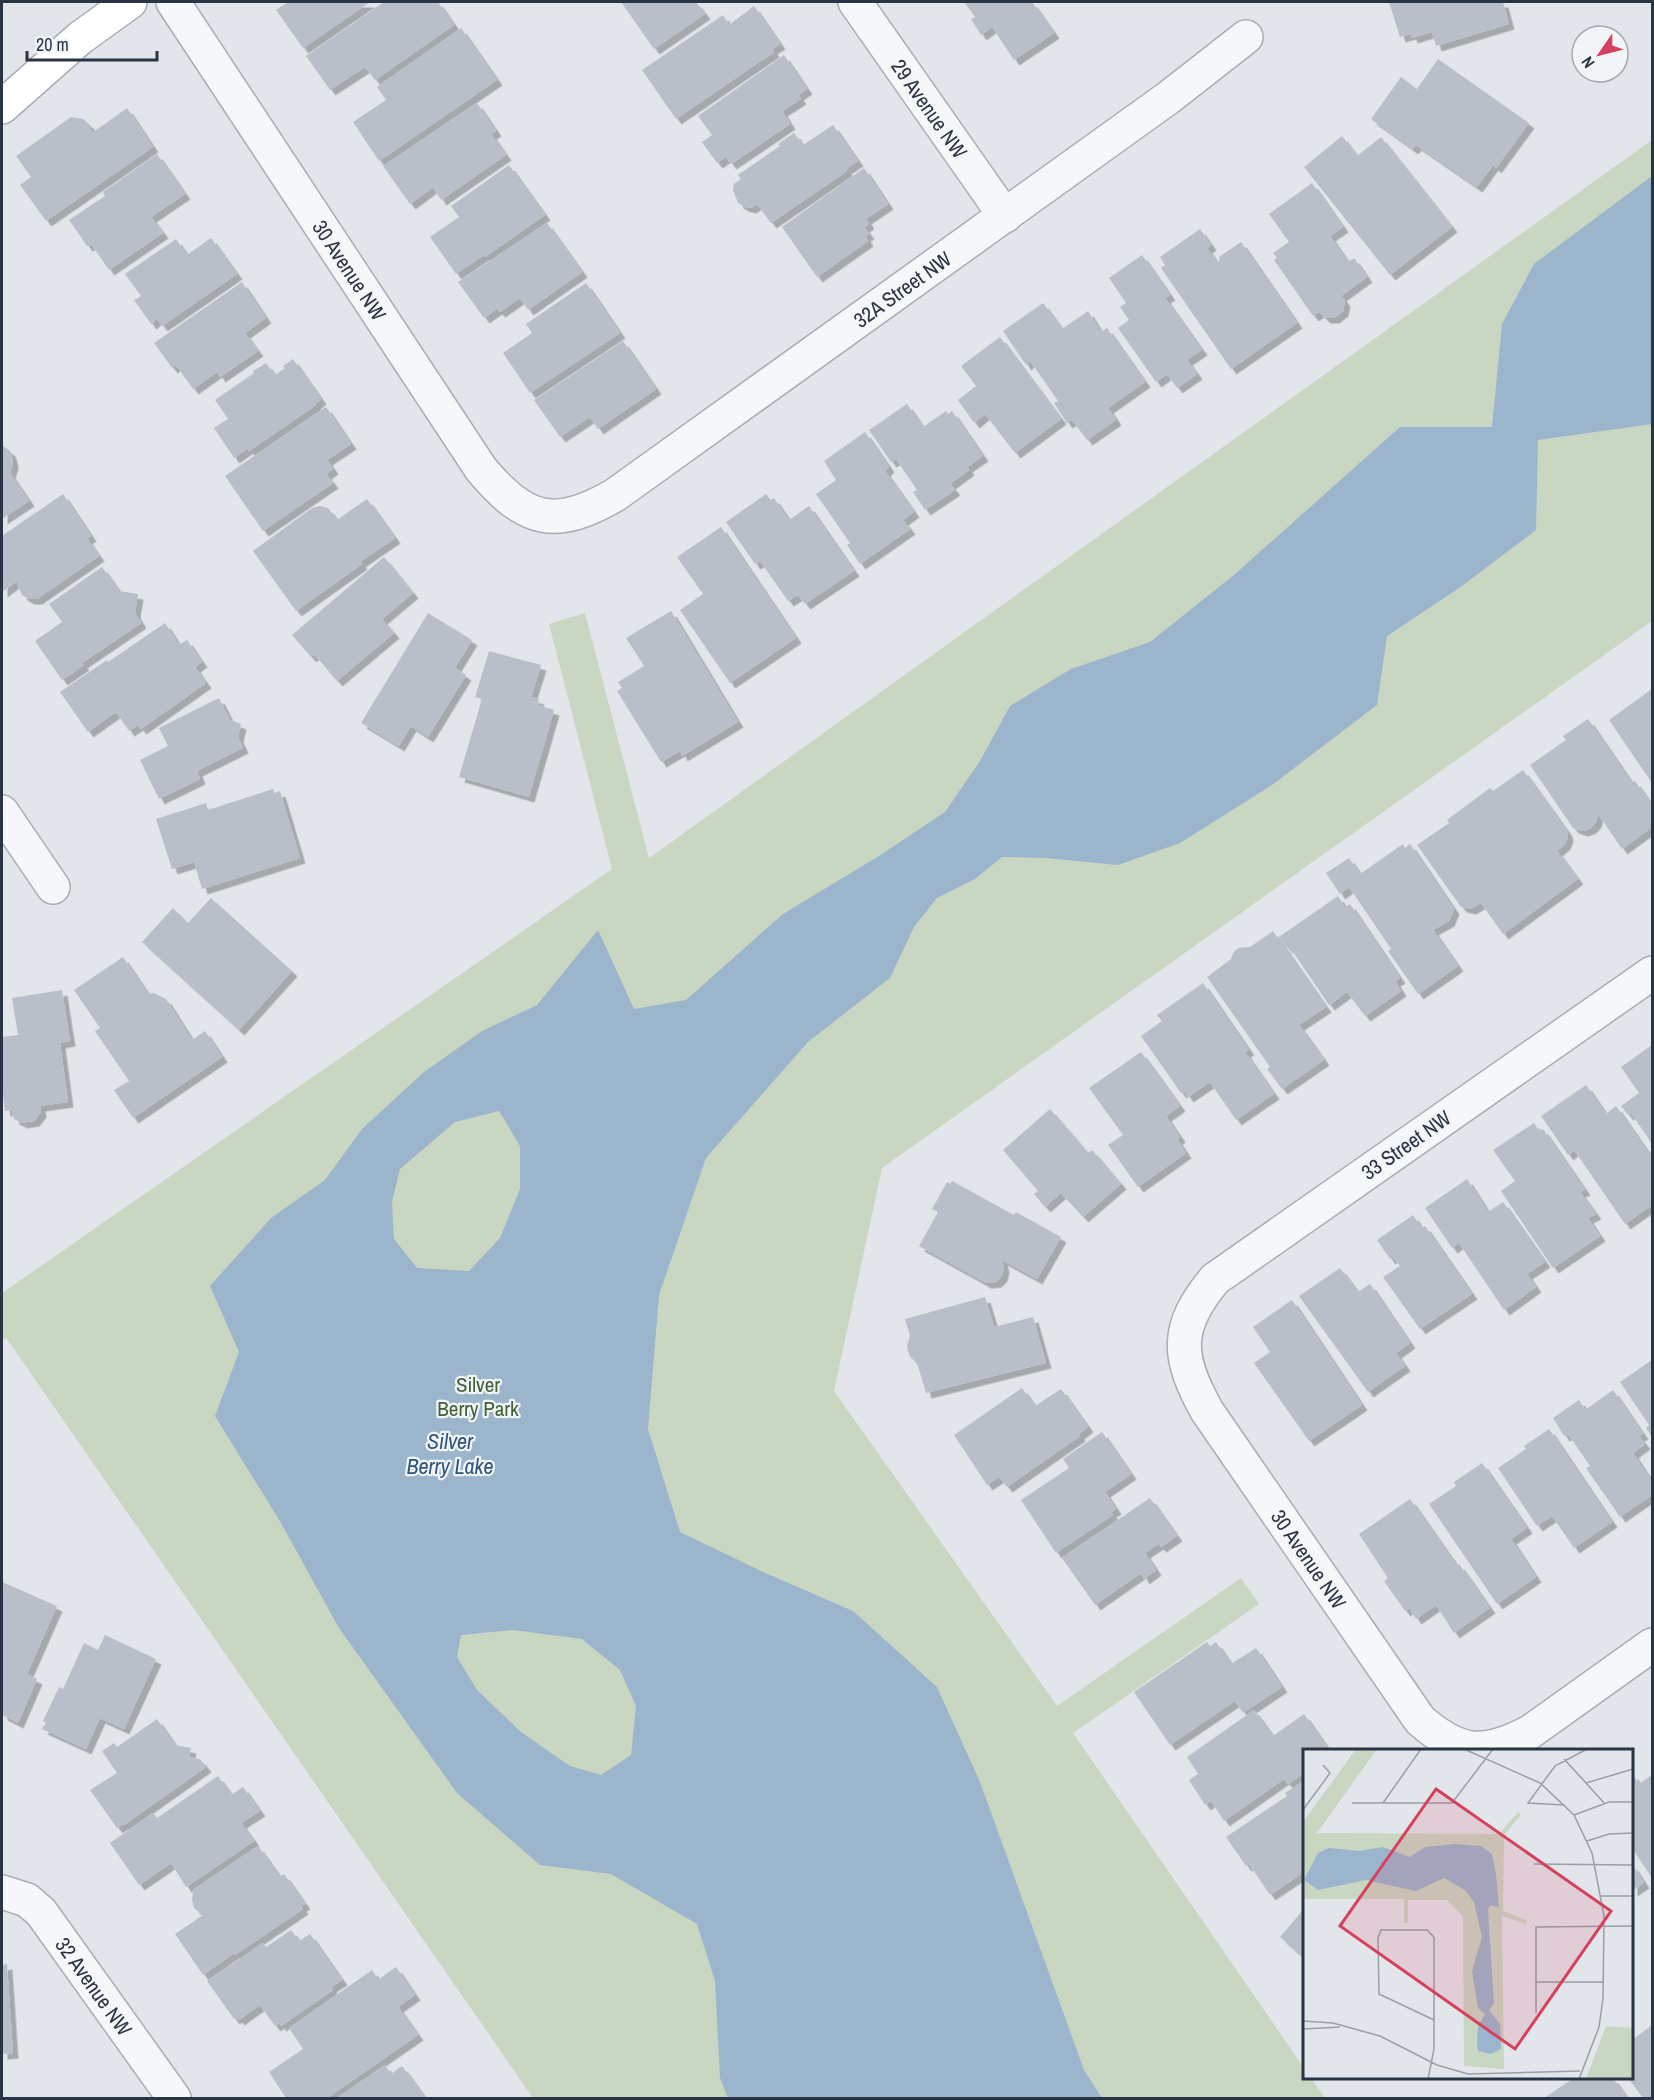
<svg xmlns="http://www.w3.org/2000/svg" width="1654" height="2100" font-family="'Archivo Narrow',sans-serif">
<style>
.green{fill:#c8d6c2}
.water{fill:#9bb5cd;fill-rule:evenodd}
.building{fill:#b9bfc9;filter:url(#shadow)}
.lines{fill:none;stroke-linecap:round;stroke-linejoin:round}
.street-casing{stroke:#a7adb6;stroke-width:36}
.secondary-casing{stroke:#a7adb6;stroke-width:36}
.street{stroke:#f5f7f9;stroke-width:33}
.secondary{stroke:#fff;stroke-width:33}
.labels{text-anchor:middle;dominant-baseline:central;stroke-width:4.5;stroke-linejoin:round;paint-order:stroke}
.street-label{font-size:21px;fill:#293444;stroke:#f2f5f8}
.park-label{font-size:21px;fill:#3f6135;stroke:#f2f5f8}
.water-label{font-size:22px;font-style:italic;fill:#30547b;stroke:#f2f5f8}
.inset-road{fill:none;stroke:#989fa8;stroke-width:1.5}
.view{fill:#d7405c;fill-opacity:0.15;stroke:#d7405c;stroke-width:3}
.inset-edge{fill:none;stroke:#293444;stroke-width:3}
</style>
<defs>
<filter id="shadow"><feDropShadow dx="5.5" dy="5.5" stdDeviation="0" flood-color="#0004"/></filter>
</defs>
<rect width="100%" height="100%" fill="#e2e6eb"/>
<path class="green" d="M1652,140v481l-770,547 -48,223 223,315 184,-128 18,26 -186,129 231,335v10h7l14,20h-792l-526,-759 -5,-1v-45l610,-424 -63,-245 36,-11 64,245z"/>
<path class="water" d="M1652,176v248l-114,16 -2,90 -74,56 -75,50 -10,69 -105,80 -92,58 -62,22 -73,-7 -43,-1 -27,22 -38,19 -23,29 -24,51 -82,64 -102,116 -47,137 -11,134 32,103 81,39 92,40 84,76 43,95 104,288 18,28h-374l-8,-20 -5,-97 -18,-57 -86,-50 -71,-9 -83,-72 -118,-165 -58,-105 -66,-107 24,-64 -29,-66 61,-68 54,-38 37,-51 62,-57 58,-41 55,-26 61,-75 36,79 52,-9 97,-86 96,-58 66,-44 35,-51 30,-55 61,-37 79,-27 84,-67 166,-148h92l10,-103 32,-60zM499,1111l21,35v43l-20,49 -31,33 -52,-3 -23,-29 -2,-37 8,-33 55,-47zM513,1630l69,9 38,31 16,36 -5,49 -30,20 -31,-9 -49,-34 -44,-42 -20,-33 4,-22z"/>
<path class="building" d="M288,2h82l-67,46 -27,-38z
M384,2h54l16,23 -79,55 -10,-13 -35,23 -24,-34z
M621,2h75l9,12 -51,35z
M964,2h68l22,31 -40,27 -22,-33 -11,8 -10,-16 4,-2z
M1389,2h114l6,22 -73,22 -4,-14 -20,6 -1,-4 -11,3z
M754,6l26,38 -8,5 2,3 -98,67 -34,-49 81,-55 6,10z
M461,28l36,52 -118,81 -26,-39 33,-22 -9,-13z
M784,55l23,34 -9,6 3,4 -19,12 8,13 -59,40 -5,-7 -9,6 -15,-21 10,-7 -14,-19z
M1438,59l91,64 -33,45 -3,-3 -16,22 -61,-42 -3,4 -42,-30 30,-42 16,12z
M477,103l19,28 -5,3 15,21 -65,45 -8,-13 -23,17 -27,-38z
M127,108l26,39 -107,74 -26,-36 11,-8 -15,-21 55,-39 12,2 7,6 2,8z
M833,125l25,36 -12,8 1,2 -76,52 -14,-19 -6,4 -6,-1 -7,-4 -5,-13 1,-6 7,-5 -3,-4 42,-29 -2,-2 16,-11 9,12z
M1342,136l15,20 24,-19 71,90 -62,48 -86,-108z
M157,154l28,40 -34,23 12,16 -54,37 -18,-26 -4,2 -18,-26 36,-24 -2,-4z
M509,165l36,50 -60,42 -1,-2 -28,19 -26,-37 29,-20 -8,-11z
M864,168l24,36 -22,15 3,5 -5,3 5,7 -4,2 3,5 -51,36 -35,-50z
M1312,183l31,44 -13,9 18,26 6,-4 13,19 -26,19 4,5 -2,10 -9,7h-9l-6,-6 -6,4 -39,-56 3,-2 -4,-5 16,-11 -20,-28z
M547,223l35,49 -54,38 -8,-12 -20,14 -3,-3 -13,9 -26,-36z
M1200,229l11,16 -4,3 10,14 3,-2 -1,-3 22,-15 56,81 -66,46 -70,-101 4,-3 -5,-8z
M211,238l26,36 -75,52 -5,-7 -6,5 -17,-24 7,-4 -16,-22 51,-35 11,16z
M1142,255l28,40 -5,3 37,52 -15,10 10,14 -20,14 -10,-14 -11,8 -38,-54 11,-8 -9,-13 6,-4 -17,-25z
M242,282l24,36 -21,15 13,18 -38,26 -3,-5 -24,17 -17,-24 -4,3 -18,-25z
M586,283l34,50 -90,60 -27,-40 29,-20 -6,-9z
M1043,303l19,26 26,-18 13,21 6,-4 38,54 -37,26 8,12 -29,20 -15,-20 -5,3 -13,-20 4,-2 -28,-40 -4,4 -23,-34z
M1000,337l61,82 -46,34 -30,-39 -11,9 -16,-23 18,-14 -15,-20z
M623,341l33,48 -58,40 -8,-12 -30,20 -26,-37z
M293,359l28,40 -6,5 1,1 -67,46 -1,-3 -14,10 -20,-30 14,-9 -13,-19 39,-27 -1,-2 13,-8 9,12 10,-7 -2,-2z
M907,404l16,23 23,-16 2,3 4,-3 31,45 -16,11 2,3 -19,14 5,6 -30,20 -12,-18 4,-2 -21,-31 -5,3 -22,-32z
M326,407l25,37 -24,16 6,9 -7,5 7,9 -70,48 -38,-55z
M865,432l24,35 -4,4 29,41 -11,8 7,9 -50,35 -13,-19 3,-2 -34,-49 20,-14 -12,-19z
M2,445l8,6 2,6 1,7 -3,9 19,28 -27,18z
M63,494l28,42 -4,3 12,17 -62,43h-8l-7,-4 -4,-9 -1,-5 -15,11v-56z
M766,494l5,6 3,-2 15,22 20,-14 45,65 -49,33 -7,-9 -10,6 -28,-40 -5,3 -29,-42z
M367,499l28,39 -35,24 2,2 -66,47 -43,-60 59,-43 8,-2 8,2 9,12z
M721,527l75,111 -66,45 -50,-73 23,-16 -26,-37z
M384,557l29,36 -31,26 12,14 -57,48 -23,-27 -3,3 -19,-22z
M102,567l17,24 19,3 -3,19 6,10 -59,40 2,2 -22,15 -27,-39 27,-19 -13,-18z
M671,611l67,111 -56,34 -2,-5 -19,11 -44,-71 5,-3 -4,-6 26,-16 -18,-28z
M428,613l44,27 -17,28 11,7 -38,62 -17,-11 -12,20 -38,-23z
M165,623l14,22 8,-5 15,22 -7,5 11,16 -65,46 -3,-4 -9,6 -13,-19 -28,20 -28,-40 47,-32 1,2z
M489,651l52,14 -10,32 8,2 -2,6 17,5 -25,87 -70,-20 23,-78 -7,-2z
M1652,689v94l-43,-63z
M219,698l11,22 11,4 -3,13 5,11 -46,23 3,8 -41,20 -19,-39 28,-14 -9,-18z
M1588,719l44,64 3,-2 17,24v22l-30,22 -24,-35 -2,8 -5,6 -8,3 -10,-3 -43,-63 36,-25 -3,-4z
M1523,770l44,61 1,6 -3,7 -8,7 21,28 -75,55 -22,-31 -10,6 -10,-2 -44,-62 32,-22 -2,-3 43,-32 3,3z
M273,789l1,4 6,-2 20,67 -98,31 -8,-27 -22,7 -16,-50 50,-16 2,7z
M1403,844l2,4 5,-4 44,65 -5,12 -16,9 25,36 -40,28 -30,-43 3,-2 -42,-62 -9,7 -14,-21 23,-15 11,16z
M1338,896l7,11 5,-3 50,74 -5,3 6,10 -36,25 -18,-24 -18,13 -40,-59 -2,2 -8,-11z
M211,898l81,73 -53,59 -97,-88 31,-34 15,15z
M1273,931l53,76 -27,18 25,35 -42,29 -15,-20 3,-2 -63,-90 24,-18 2,-6 5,-5 12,-1z
M123,957l25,37 6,-1 12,6 26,41 13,-9 17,26 -89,61 -19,-28 15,-9 -34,-50 5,-3 -26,-38z
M1203,983l46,67 -4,2 29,42 -38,26 -26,-38 -22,15 -4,-6 -3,2 -40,-57 21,-15 -5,-6z
M62,990l8,51 -10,2 8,59 -28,4 1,6 -7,9 -12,2 -8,-4 -2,-9 -7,1 -3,-25v-49l16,-2 -6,-37z
M1652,1045v99l-21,-31 -3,2 -7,-9 18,-13 -18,-26z
M1141,1052l39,54 -14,10 14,21 -3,2 9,14 -48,34 -30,-42 15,-10 -34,-47z
M1586,1085l20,29 10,-8 36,52v29l-2,2 2,4v12l-27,19 -51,-74 -6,5 -27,-39z
M1050,1109l38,44 4,-3 29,34 -38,33 -22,-24 -16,14 -11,-13 4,-3 -35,-41z
M1534,1123l5,8 4,-2 42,61 -5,2 16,22 -8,4 12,18 -47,32 -52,-77 14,-10 -22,-31z
M1467,1179l21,33 15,-10 42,60 -18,12 9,13 -32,23 -45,-67 -7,5 -27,-40z
M952,1181l62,34 2,-3 45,25 -24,42 -35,-19 2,7 -2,9 -6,6 -10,1 -67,-37 19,-34 -6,-3 15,-27 3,2z
M1413,1215l8,13 4,-2 47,68 -52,35 -37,-52 17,-11 -7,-9 -3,2 -13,-19z
M1340,1268l18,24 12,-8 40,59 -14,10 9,13 -37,26 -69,-96z
M985,1297l9,30 39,-10 13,46 -120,30 -9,-30 -7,-6 -2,-6 -1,-6 3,-9 -5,-17z
M1292,1300l70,105 -53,36 -55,-78 16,-11 -17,-25z
M1652,1360v77l-6,-9 3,-3 -29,-43z
M1022,1388l13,18 26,-17 27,38 -9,7 1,2 -73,51 -8,-10 -12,8 -33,-50z
M1613,1390l30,44 -4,2 6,8 -12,9 19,29v13l-32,22 -34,-49 4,-2 -22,-32 -4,2 -11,-18 26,-18 6,10z
M1549,1429l63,93 -38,26 -22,-32 -15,10 -39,-58 28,-19 -2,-3z
M1102,1432l29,42 -26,18 11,17 -5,3 2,3 -57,38 -35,-53 48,-32 -6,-9z
M1482,1463l45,65 -16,11 25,38 -39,27 -68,-100 27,-18 -2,-4z
M1150,1498l27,38 -16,11 -3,-3 -13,9 11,17 -12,9 -3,-6 -46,32 -33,-47z
M1410,1499l47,67 2,-2 31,44 -36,25 -18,-28 -20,14 -7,-11 -4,3 -21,-30 4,-3 -29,-44z
M2,1582l55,24 -30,68 10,5 -19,44 -16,-8z
M105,1635l51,24 -32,70 -24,-11 -14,31 -44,-20 4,-6 -3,-2 16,-34 4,2 21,-46 14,7z
M1207,1642l3,4 6,-4 15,22 25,-16 26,39 -39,26 -8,-12 -65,44 -36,-53z
M1254,1710l19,26 31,-22 25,36h-25v23l-16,11 -4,-5 -60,42 -13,-20 -6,4 -16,-25 9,-6 -11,-17z
M157,1719l18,26 16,3 -2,9 11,2 6,8 -82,58 -1,-1 -6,4 -27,-38 27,-17 -15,-22 12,-8 3,4z
M1632,1773l7,11 13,-9v103l-20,-30z
M218,1776l13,19 12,-8 17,24 -19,12 13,18 -68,46 -15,-24 -32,22 -29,-42 43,-30 4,5z
M1304,1781v91l-34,23 -21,-31 -3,2 -20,-29 61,-41 -2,-3z
M258,1846l22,31 4,-3 21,30 -4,2 2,3 -68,46 -1,-2 -31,22 -28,-41 28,-19 -9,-7 -2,-8 1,-10z
M1632,1864l12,19 -12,8z
M1304,1909v49l-24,-21z
M291,1930l8,11 11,-7 32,46 -11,7 2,3 -52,36 -2,-3 -4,3 -15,-21 -21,15 -2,-3 -3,2 -27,-38 56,-38 3,4z
M7,1964l6,89 -11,1v-89z
M396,1967l19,28 -17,12 20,28 -91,63h-41l-17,-26 34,-23 -14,-21 83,-58 6,10z
M1652,2025v73h-9l-15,-20h4v-38z
M385,2065l6,9 11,-8 23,32h-88z
M1574,2078h39l14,20h-83z"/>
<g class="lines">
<defs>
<g id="street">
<path id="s1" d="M173,2l308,467c44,53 74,61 134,26l553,-397 78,-61"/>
<path id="s2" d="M855,2l150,214"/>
<path d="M2,812l51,75"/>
<path id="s3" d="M1652,973l-437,306c-41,49 -38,78 -8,132l213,309c40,35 64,36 110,12l122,-87"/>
<path id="s4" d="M2,1892l25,8 14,12 133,186"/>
</g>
<path id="secondary" d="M2,107l78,-69 50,-36"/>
</defs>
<use href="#street" class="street-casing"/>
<use href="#secondary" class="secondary-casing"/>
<use href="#street" class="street"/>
<use href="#secondary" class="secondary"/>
</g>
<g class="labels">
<g class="street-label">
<text stroke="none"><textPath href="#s2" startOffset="130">29 Avenue NW</textPath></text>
<text stroke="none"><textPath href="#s1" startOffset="321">30 Avenue NW</textPath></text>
<text stroke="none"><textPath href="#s1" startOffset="1068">32A Street NW</textPath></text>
<text transform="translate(1406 1145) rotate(-35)">33 Street NW</text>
<text stroke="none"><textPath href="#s3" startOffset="858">30 Avenue NW</textPath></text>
<text stroke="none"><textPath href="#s4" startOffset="136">32 Avenue NW</textPath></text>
</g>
<g class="park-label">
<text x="478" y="1384">Silver<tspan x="478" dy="24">Berry Park</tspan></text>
</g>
<g class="water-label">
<text x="450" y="1441">Silver<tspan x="450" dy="25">Berry Lake</tspan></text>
</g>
</g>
<g transform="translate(1303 1749)">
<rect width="330" height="330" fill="#e2e6eb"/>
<path d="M53,0h21l-60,84 182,1 19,-22 3,3 -17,20 -1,76 24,9 -1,4 -24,-8 2,153 -40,-3 -1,-149 -16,-17h-39v23h-4v-24h-101v-77zM303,277l27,2v51h-47z" fill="#c8d6c2"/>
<path d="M153,95l25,2 11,8 4,21 3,32 -9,-2 -2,5 6,93 -5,7 11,14 1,25 -10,5 -13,-3 -1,-6 1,-18 7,-13 -7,-6 -6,-37 10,-34 -8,-35 -9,-12 -21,-12 -28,13 -50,-11 -48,10 -14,-10 14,-27 11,-5 30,3 24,-4 27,10 15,-10z" fill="#9bb5cd"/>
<path class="inset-road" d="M161,0l76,34 34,32 18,38 12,63 -1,82 -4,29 -20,52M261,10l22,24 47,-14M283,34l18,20M49,54h100l41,-54M80,54l38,-54M262,56l-37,-2 27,-37 32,-17M0,61l27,-37 -7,-8M271,66l35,-13h24M284,92l22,-7 24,-1M231,115l99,1M298,147h32M232,233h69M233,264v-86l97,-1M0,272l30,2 47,13 57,29 31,9 112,-3M0,280l37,-2M125,330l6,-30v-111l-1,-2 -6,-6h-46l-3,8 1,56 55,26"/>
<path class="view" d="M133,40l175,122 -96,138 -175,-123z"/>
<rect width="330" height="330" class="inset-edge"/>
</g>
<rect width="1654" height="2100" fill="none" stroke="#293444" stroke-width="6"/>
<g transform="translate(1600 54) rotate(235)"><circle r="28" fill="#f2f5f8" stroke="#a2a8b0" stroke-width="1.5"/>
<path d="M0-4.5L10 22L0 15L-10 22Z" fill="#d7405c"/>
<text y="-9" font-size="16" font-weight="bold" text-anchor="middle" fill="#293444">N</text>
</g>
<path d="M27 51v9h130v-9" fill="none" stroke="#293444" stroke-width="3"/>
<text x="36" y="51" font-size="18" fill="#293444" stroke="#f2f5f8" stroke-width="4.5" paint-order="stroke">20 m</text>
</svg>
